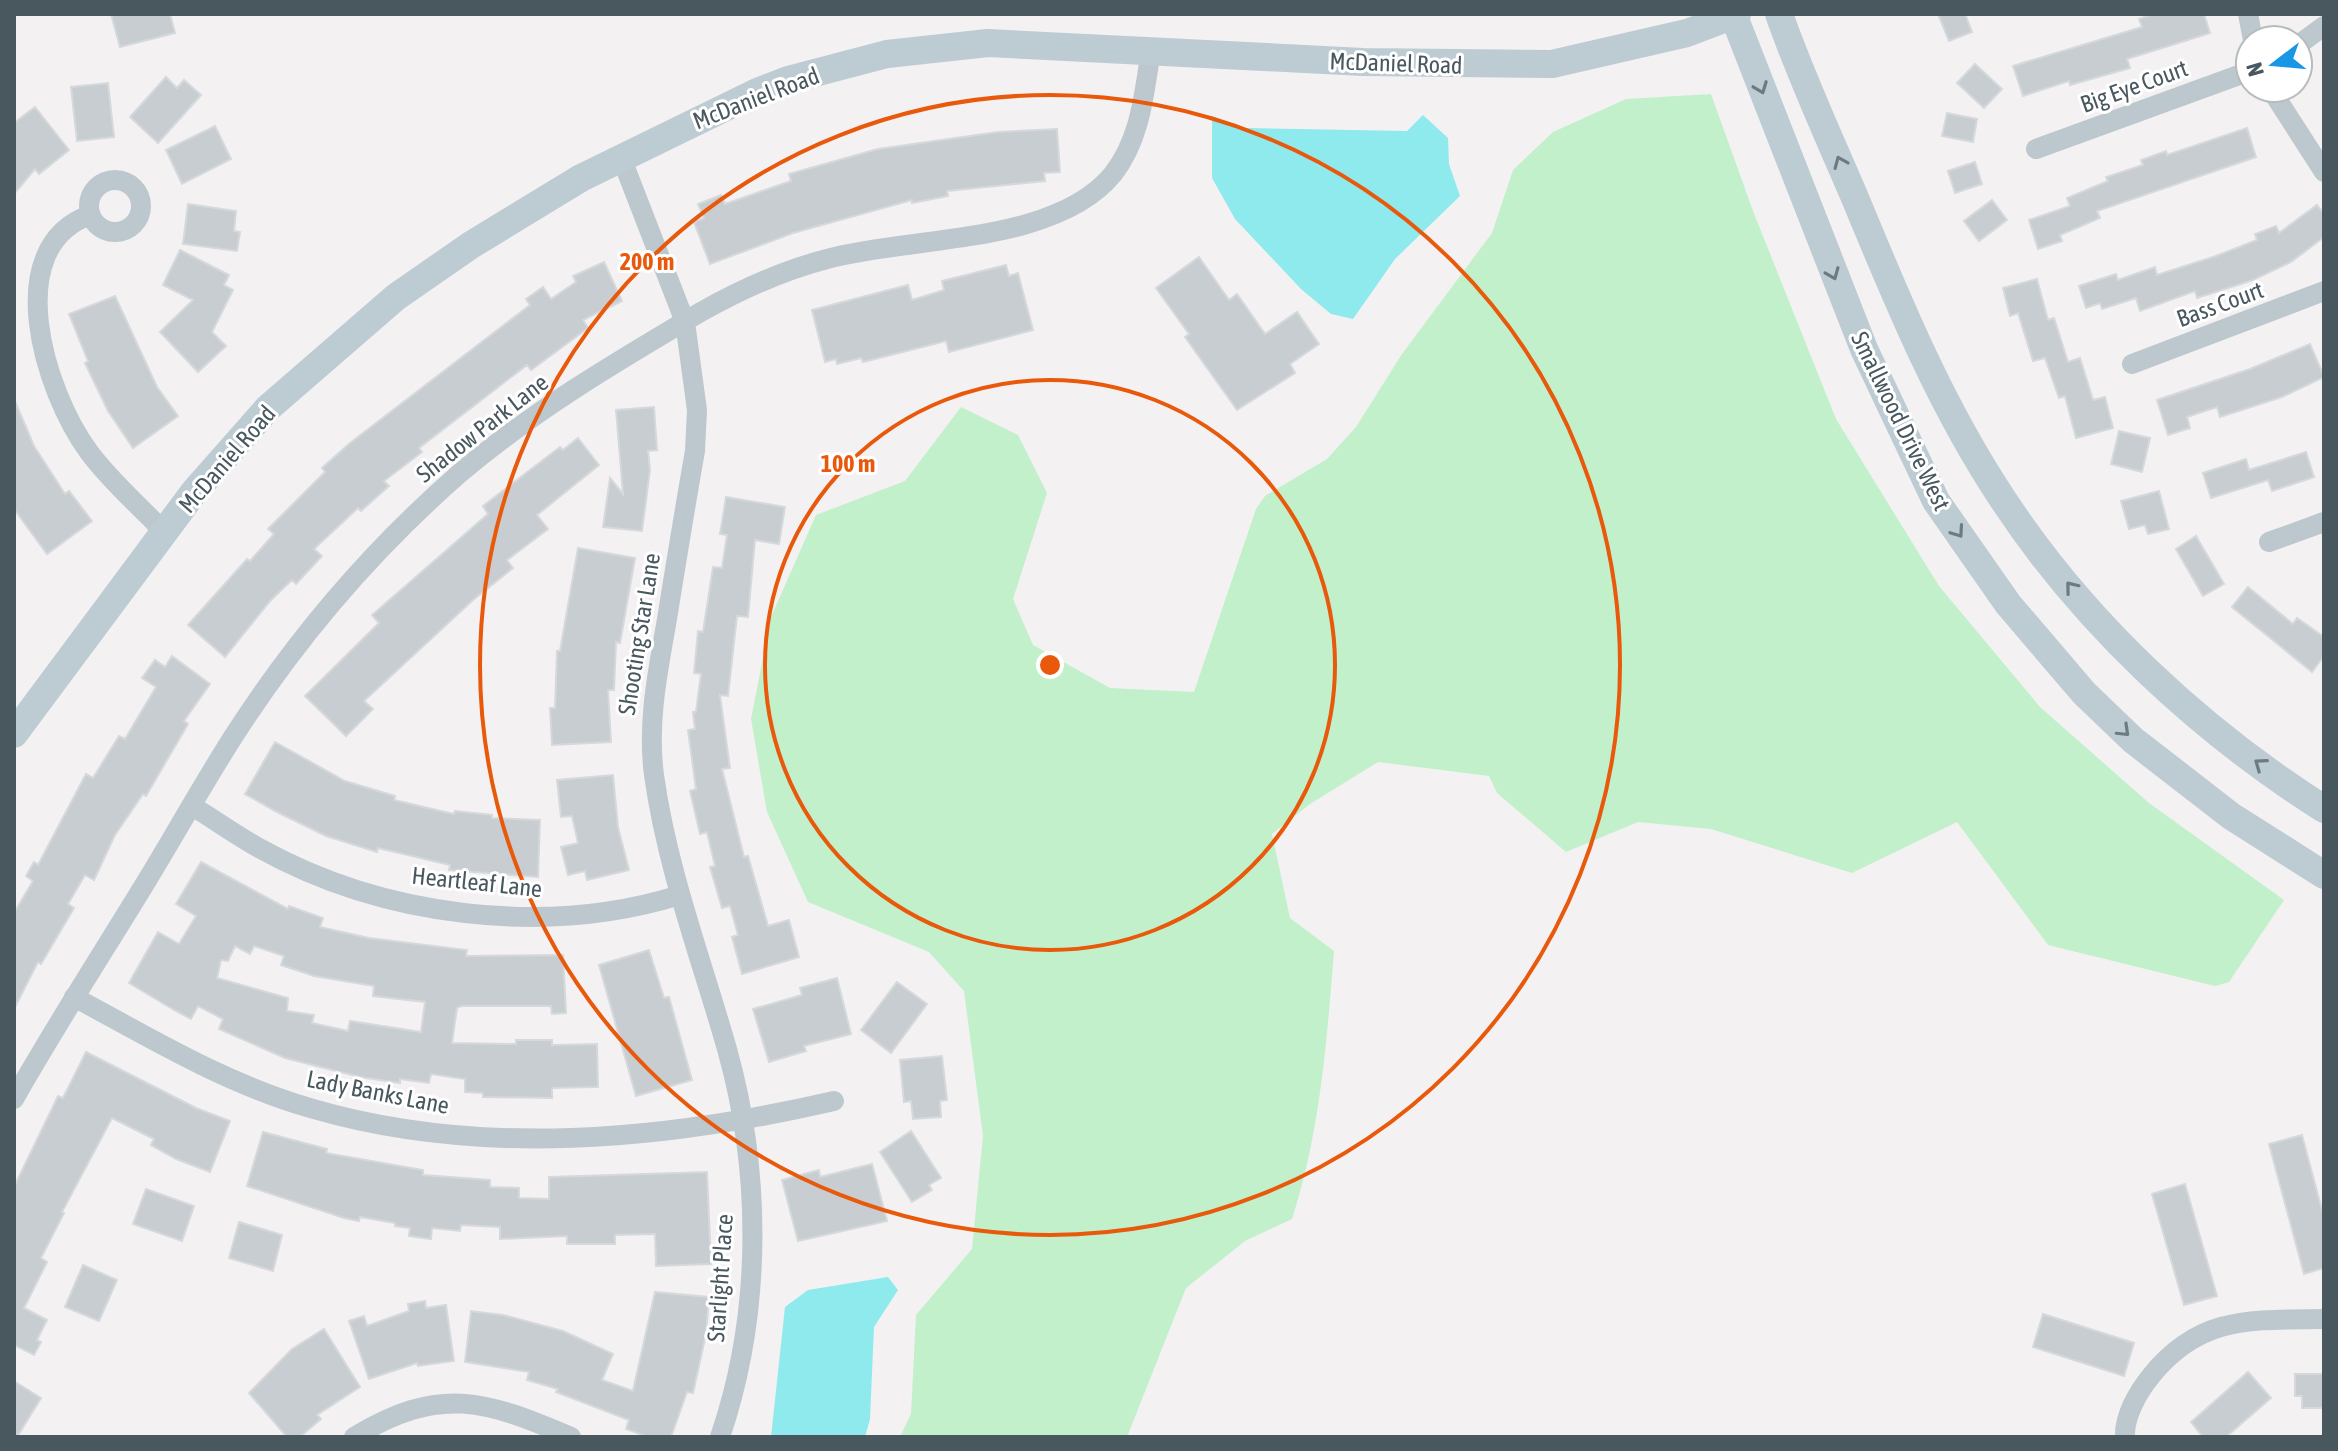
<svg xmlns="http://www.w3.org/2000/svg" width="2338" height="1451" font-family="'Asap Condensed',sans-serif">
<style>
.green{fill:#c1f0cb}
.water{fill:#8eeaed}
.building{fill:#c8cdd1;stroke:#d5d9dc;stroke-width:2;fill-rule:evenodd}
.lines{fill:none;stroke-linecap:round;stroke-linejoin:round}
.street{stroke:#bdc8ce;stroke-width:20}
.secondary{stroke:#bdcbd3;stroke-width:28}
.oneway{stroke:#6c7a82}
.ring{fill:none;stroke:#e8590c;stroke-width:4}
.labels{text-anchor:middle;dominant-baseline:central;stroke-width:6;stroke-linejoin:round;paint-order:stroke}
.street-label{font-size:24px;fill:#49585f;stroke:#fff}
.centre{fill:#e8590c;stroke:#fff;stroke-width:4}
.ring-label{font-size:24px;text-anchor:middle;font-weight:bold;fill:#e8590c;stroke:#fff;stroke-width:6;stroke-linejoin:round;paint-order:stroke}
</style>
<rect width="100%" height="100%" fill="#f4f1f2"/>
<path class="green" d="M1711,94l42,117 83,208 103,167 101,121 109,96 135,97 -55,82 -14,4 -167,-41 -91,-123 -105,51 -141,-44 -73,-7 -72,30 -69,-59 -8,-17 -111,-14 -68,42 -38,30 18,84 44,33c-7,89 -14,182 -42,268l-47,22 -59,47 -59,149h-227l11,-23 5,-99 56,-66 11,-113 -19,-145 -35,-39 -121,-50 -41,-90 -16,-93 20,-102 45,-102 89,-34 56,-74 57,28 29,58 -34,106 20,46 77,43 84,4 62,-183 9,-13 62,-37 29,-32 46,-73 90,-121 21,-63 40,-38 73,-33z"/>
<path class="water" d="M1423,115l25,23 1,26 11,32 -65,63 -42,60 -22,-5 -30,-25 -66,-70 -23,-41v-62l34,12 161,3z
M888,1277l10,13 -24,37 -4,92 -5,18h-94l14,-130 23,-17z"/>
<path class="building" d="M111,14h59l5,19 -55,14z
M1938,14h27l7,18 -23,9z
M2153,14h51l6,19 -83,26 3,9 -60,17 -1,-4 -46,15 -10,-30 129,-39 -3,-8z
M1975,64l27,25 -18,19 -27,-25z
M166,77l11,11 7,-8 17,15 -43,48 -28,-26z
M108,83l6,54 -37,4 -6,-54z
M35,107l34,43 -30,24 -4,-5 -21,25v-71z
M1947,113l30,6 -4,23 -31,-6z
M215,126l16,33 -49,25 -16,-34z
M2247,128l9,29 -159,54 3,7 -40,17 2,6 -24,8 -9,-29 41,-14 -3,-8 41,-17 -2,-4 37,-12 -2,-5 25,-9 1,4z
M1057,129l3,43 -16,1 1,8 -98,10 1,5 -36,7v-3l-119,33 -83,31 -16,-42 10,-4 -6,-14 23,-9 4,9 66,-23 -2,-7 89,-25 120,-17z
M1975,162l7,22 -27,9 -7,-22z
M1992,200l15,20 -28,21 -15,-20z
M188,204l48,7 -2,20 6,1 -3,19 -54,-7z
M2317,205l7,9v23l-33,25 -38,18 -56,18 -2,-7 -55,20 -4,-13 -34,11 -2,-6 -14,5 -7,-22 37,-12 2,6 37,-13 2,8 59,-19 41,-16 -2,-6 21,-8 3,7z
M180,250l49,25 -5,10 9,5 -21,42 14,14 -28,26 -38,-40 33,-32 -30,-15z
M1199,257l30,43 8,-6 28,40 32,-22 22,32 -29,20 5,9 -58,37 -52,-73 4,-3 -33,-46z
M604,262l18,39 -39,19 5,8 -57,42 -4,-5 -108,83 3,4 -38,29 5,5 -28,25 -3,-3 -44,41 8,7 -26,28 -4,-4 -22,21 -45,56 -37,-32 59,-66 3,2 24,-27 -6,-5 57,-57 -3,-4 28,-25 180,-138 -4,-6 17,-12 8,12 25,-17 -3,-6z
M1006,265l3,11 9,-3 15,57 -84,22 -3,-11 -83,21 -2,-4 -24,6 -1,-5 -11,3 -13,-52 96,-25 4,15 32,-10 -2,-9z
M2037,279l11,41 6,-2 14,44 12,-4 13,42 12,-3 8,31 -37,10 -11,-42 -6,2 -14,-40 -12,3 -15,-48 -8,3 -7,-28z
M115,296l42,91 21,29 -45,32 -25,-37 -23,-48 3,-2 -19,-47z
M2310,344l14,33 -42,20 -62,20 -3,-10 -30,10 3,11 -22,7 -11,-35 93,-31z
M14,399l20,47 31,48 4,-3 23,30 -45,33 -33,-45z
M654,407l3,43 -9,1 2,19 -8,61 -39,-4 7,-49 13,16 -7,-84z
M2119,431l31,7 -8,34 -31,-8z
M578,438l21,27 -62,50 11,14 -41,31 6,8 -40,32 -109,101 9,8 -27,27 -41,-40 74,-73 -7,-8 116,-101 -5,-8 77,-59 3,3z
M2306,452l8,25 -42,14 -4,-11 -57,18 -8,-25 43,-14 3,11z
M2159,491l10,38 -21,5 -3,-9 -16,4 -8,-28z
M726,497l59,10 -6,37 -24,-4 -7,77 -11,-1 -9,80 -8,-1 10,73 -8,1 22,88 4,-1 20,70 21,-6 10,37 -57,17 -10,-37 6,-2 -8,-29 -8,2 -12,-41 5,-1 -8,-34 -7,2 -10,-43 6,-2 -8,-59 7,-1 -2,-17h3l5,-38 -7,-1 4,-42 5,1 10,-65 9,1 5,-33 -7,-1z
M2196,536l28,48 -21,12 -27,-47z
M578,548l57,10 -15,85 -4,-1 -2,48h-6l3,52 -59,3 -2,-37h5l2,-57h3z
M2248,587l45,37 4,-6 27,19v19l-12,16 -80,-65z
M172,656l38,28 -26,37 4,3 -42,72 -3,-2 -28,41 -21,45 -9,-5 -17,29 6,4 -33,56 -3,-2 -24,47v-96l19,-32 -7,-5 8,-14 4,3 48,-91 7,4 26,-42 6,3 31,-52 -14,-9 13,-18 10,7z
M275,742l70,39 50,15 -1,4 60,14 1,-3 37,4v3l48,2 -2,57 -89,-7 1,-5 -72,-17 -1,4 -51,-16 -49,-24 -32,-18z
M613,775l5,52 11,43 -42,10 -2,-9 -17,4 -7,-28 17,-4 -6,-27 -11,1 -4,-37z
M201,862l87,47 1,-3 34,12 -3,9 49,11 98,12 -1,6 97,-1 3,58 -14,1 -1,-8h-90l-4,2 -5,35 64,1v-4h36v5l45,-1 1,43 -46,1v10l-69,-1v-4l-18,-1v-13l-34,-5 -2,9 -29,-4v4l-40,-6 -75,-19 -66,-29 4,-10 -25,-13 -7,13 -17,-9 -45,-27 29,-51 21,12 17,-28 -20,-12zM235,946l15,8 4,-8 30,10 -3,9 33,11 60,10 -1,10 52,6 -4,30 -71,-11 -2,10 -36,-8 2,-8 -27,-4 1,-13 -71,-20 4,-18 7,1z
M649,950l15,48 5,-1 23,83 -56,16 -37,-131z
M837,978l14,56 -47,12 2,5 -37,11 -16,-53 49,-14 -2,-7z
M897,982l30,22 -36,49 -30,-23z
M86,1052l110,56 34,13 -20,51 -34,-13 -25,-14 3,-6 -42,-21 -50,94 2,1 -23,45 6,4 -23,46 23,12 -10,20 4,2 -7,13 -20,-10v-158l44,-91 5,2z
M942,1056l5,44 -7,1 1,16 -28,2 -2,-18 -7,1 -4,-42z
M911,1131l30,47 -12,7 3,5 -20,12 -32,-50z
M263,1132l64,17 -1,4 97,17v5l67,5v7l29,1v10l30,1v-22l158,-5 4,92 -55,2 -1,-32 -40,1v9h-48v-8l-67,3v-12l-39,-2 -1,6 -28,-3 -1,11 -22,-3 1,-8 -15,-2v-3l-35,-6 -1,4 -15,-3 -97,-32z
M2302,1135l22,83v50l-20,6 -35,-130z
M872,1164l15,57 -89,20 -16,-61 37,-10 1,7z
M2185,1184l32,112 -33,9 -32,-111z
M146,1189l48,17 -12,35 -49,-17z
M239,1222l43,13 -9,36 -44,-13z
M83,1265l34,15 -18,41 -34,-14z
M655,1292l54,5 -3,37 -13,59 -6,-1 -16,45h-23l-22,-8 3,-9 -73,-28 2,-3 -31,-9 2,-8 -64,-10 6,-51 32,4 60,16 50,23 -11,26 31,11z
M425,1301l1,7 20,-3 8,56 -36,5 -1,-3 -48,16 -20,-58 15,-5 3,10 42,-15 -1,-7z
M2043,1314l91,29 -10,33 -91,-29z
M324,1329l36,58 -43,28 4,4 -21,18h-13l-38,-44 43,-44z
M2248,1372l23,26 -45,39h-23l-12,-15z
M2295,1374h29v34h-22v-12h-7z
M14,1381l27,17 -24,39h-3z"/>
<g class="lines">
<path class="street" d="M2248,14l5,26
M2298,45l26,-19
M2270,88l54,84
M2036,149l214,-78
M621,157l64,165 12,88 -2,41c-10,56 -19,112 -28,168 -9,52 -20,103 -13,156 13,94 47,183 73,274 35,125 35,265 -7,388
M89 206a26 26 0 1 1 52 0a26 26 0 1 1-52 0Z
M90,215c-90,32 -46,176 -1,237 22,30 51,54 76,81
M2132,364l192,-73
M2269,542l55,-20
M192,806c23,14 44,29 67,42 124,69 286,89 421,47
M74,997c76,41 152,87 236,111 170,50 354,32 524,-7
M14,1099c42,-74 88,-145 132,-217 30,-49 58,-100 89,-148 62,-96 139,-186 225,-261 73,-62 156,-111 239,-160 39,-22 85,-43 128,-54 84,-23 228,-14 286,-85 28,-36 31,-81 38,-124
M354,1437c86,-52 130,-37 217,0
M2125,1437c-1,-21 13,-45 26,-61 49,-61 101,-56 173,-57"/>
<path class="secondary" d="M1733,14l131,335 72,152 72,103 76,89 49,47 98,76 93,59
M1779,14c22,63 50,123 76,184 43,104 86,209 149,303 81,123 197,230 320,308
M14,734l180,-242 74,-84 128,-111 75,-52 110,-67 176,-86 31,-12 99,-26 101,-11 375,19 189,2 135,-31 50,-19"/>
</g>
<defs><path id="oneway-chevron" d="M-2-3.5L2.5 0L-2 3.5" fill="none" stroke-width="1.6" stroke-linecap="round" stroke-linejoin="round" transform="scale(2)"/></defs>
<g class="oneway">
<use href="#oneway-chevron" transform="translate(1761 88) rotate(69)"/>
<use href="#oneway-chevron" transform="translate(1840 162) rotate(-113)"/>
<use href="#oneway-chevron" transform="translate(1833 274) rotate(68)"/>
<use href="#oneway-chevron" transform="translate(1958 532) rotate(55)"/>
<use href="#oneway-chevron" transform="translate(2071 587) rotate(-129)"/>
<use href="#oneway-chevron" transform="translate(2124 731) rotate(44)"/>
<use href="#oneway-chevron" transform="translate(2260 764) rotate(-144)"/>
</g>
<g class="ring">
<circle cx="1050" cy="665" r="285"/>
<circle cx="1050" cy="665" r="570"/>
</g>
<g class="labels">
<g class="street-label">
<text transform="translate(1396 63) rotate(2)">McDaniel Road</text>
<text transform="translate(2134 86) rotate(-20)">Big Eye Court</text>
<text transform="translate(756 98) rotate(-21)">McDaniel Road</text>
<text transform="translate(2220 304) rotate(-20)">Bass Court</text>
<text transform="translate(1901 421) rotate(64)">Smallwood Drive West</text>
<text transform="translate(482 428) rotate(-38)">Shadow Park Lane</text>
<text transform="translate(227 459) rotate(-49)">McDaniel Road</text>
<text transform="translate(639 634) rotate(-81)">Shooting Star Lane</text>
<text transform="translate(477 882) rotate(6)">Heartleaf Lane</text>
<text transform="translate(378 1092) rotate(11)">Lady Banks Lane</text>
<text transform="translate(720 1278) rotate(-86)">Starlight Place</text>
</g>
</g>
<circle cx="1050" cy="665" r="12" class="centre"/>
<g class="ring-label">
<text x="647" y="270">200 m</text>
<text x="848" y="472">100 m</text>
</g>
<rect width="2338" height="1451" fill="none" stroke="#49585f" stroke-width="32"/>
<g transform="translate(2274 64) rotate(254)"><circle r="38" fill="#ffffff" stroke="#b6bcbf" stroke-width="2"/>
<path d="M0-6L14 30L0 20L-14 30Z" fill="#1997e6"/>
<text y="-12" font-size="22" font-weight="bold" text-anchor="middle" fill="#49585f">N</text>
</g>
</svg>
